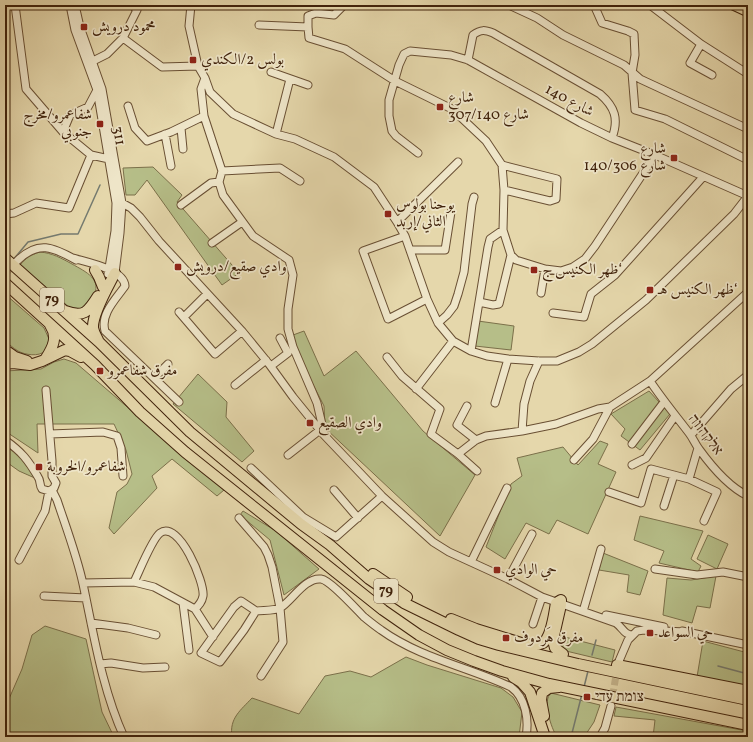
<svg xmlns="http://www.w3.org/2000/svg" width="753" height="742" font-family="Vollkorn,Amiri,'Frank Ruhl Libre',serif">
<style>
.green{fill:#b6be88;stroke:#7b704a}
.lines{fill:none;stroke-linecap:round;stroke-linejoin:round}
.stream{stroke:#757b70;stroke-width:1.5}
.minor-tunnel{stroke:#c4b38b;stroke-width:7;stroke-dasharray:7 3.5;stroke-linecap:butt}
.minor-casing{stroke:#694f33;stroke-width:9}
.major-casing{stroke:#40220b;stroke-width:11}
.highway-casing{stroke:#40220b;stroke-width:12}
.minor{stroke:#eee5c8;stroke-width:7}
.major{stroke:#e5d7ab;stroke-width:9}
.highway{stroke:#e5d7ab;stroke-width:10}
.poi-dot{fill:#8f2418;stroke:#eee5c8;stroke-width:1.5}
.labels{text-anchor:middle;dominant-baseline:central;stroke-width:3.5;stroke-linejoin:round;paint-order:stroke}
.shield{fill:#eee5c8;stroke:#745c44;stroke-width:1}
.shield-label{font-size:14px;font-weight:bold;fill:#40220b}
.poi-label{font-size:15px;fill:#40220b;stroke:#eee5c8;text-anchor:start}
.street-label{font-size:15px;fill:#40220b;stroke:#eee5c8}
</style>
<rect width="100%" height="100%" fill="#e5d7ab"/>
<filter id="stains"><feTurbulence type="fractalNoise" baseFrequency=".005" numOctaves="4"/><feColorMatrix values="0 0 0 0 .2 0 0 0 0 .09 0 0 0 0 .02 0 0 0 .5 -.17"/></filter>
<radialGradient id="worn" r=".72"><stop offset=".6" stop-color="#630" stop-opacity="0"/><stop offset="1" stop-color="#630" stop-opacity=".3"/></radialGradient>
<path class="green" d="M153,167l29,28 -5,7 62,71 -17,12 -75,-105 -12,15h-9l-3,-27z
M40,252c12,1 21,6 32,12 14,8 31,15 21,34 -3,6 -6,9 -12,13l-11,-3 -50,-43c6,-7 10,-10 20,-13z
M5,294l39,34 5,11c-1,4 -1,9 -4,12 -6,6 -20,4 -27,0 -5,-3 -9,-7 -13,-10z
M478,321l36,5 -3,24 -36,-4z
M304,331l20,45 32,-25 67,80 52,44 -35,61 -115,-108 -1,-22 -26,-51 -5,-20z
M64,359l12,4 148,127 -7,6 -45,-37 -20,17 5,12 -43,46 -5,-6 8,-36 10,-8 5,-10 -6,-24 -12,-26h-77l1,29 -33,-22v-60l36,-2 13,-7z
M198,374l29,28 -1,15 28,34 -12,11 -69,-58z
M649,391l21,23 -30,36 -19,-14 4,-7 -14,-15z
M600,441l8,3 -10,20 18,8 -28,62 -31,-14 -8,14 -23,-11 -21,36 -19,-12 25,-63 11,-8 -5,-18 46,-11 15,18z
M5,445l13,10 19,24 -18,-8 -14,-10z
M243,511l33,20 43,38 -35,26 -14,-55 -30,-25z
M640,516l63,15 -12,28 10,7 -3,6 -39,-9 5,-12 -30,-11z
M708,535l20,9 -11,25 -20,-10z
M603,553l45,18 -8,24 -13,-3 2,-17 -30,-5z
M716,576l-6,32 -13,-2 -5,17 -29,-8 4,-37 24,2z
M45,626l41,13 16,73 12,25h-109v-29l17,-39 10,-34z
M561,636l54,14 -3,12 -46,-11c-6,-4 -7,-8 -5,-15z
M703,641l45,12v34l-51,-10z
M406,657l21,8 74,23 12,9 9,15 -3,25h-287c-3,-19 9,-27 20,-39l47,16 26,-38 25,-5 21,6z
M551,693l49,12 -6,17 -10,15h-27c-6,-9 -15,-37 -6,-44z
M616,707l131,24h1v6h-95l2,-17 -41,-4z"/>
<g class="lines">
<path class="stream" d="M13,260l15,-18 33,-8h17l22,-49
M592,655l4,-15
M718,666l30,8
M584,687l4,-16
M571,737l11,-43"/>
<path class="minor-tunnel" d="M5,274l11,-11
M611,706l6,-37"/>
<defs>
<path id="minor" d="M15,5l11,84 37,43 28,23 18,4h3
M70,5l5,25 22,60 19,113 -1,28 -7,43
M75,5l5,22 22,62 20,114 -2,30 -5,40
M191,5l-2,21 9,40 7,12 5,14 23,22 43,20 19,5 39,18 40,30 23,35 8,14 22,63 11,24 15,18 18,10 16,5 21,3 31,2h18l22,-9 13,-8 54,-44 88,-86 14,-18
M509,5l28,13 26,17 61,30 16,14 108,50
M594,5l8,18 26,8 6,3 1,21 -3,18 3,37 30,9 83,41
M650,5l51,39 47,30
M259,25l49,2 1,11 36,11 50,32 57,28 34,32 16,24 2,25 -1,40 8,25 5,5 29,9 16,2 12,-4 12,-8 10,-13 60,-91
M308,27v-11l8,-3 18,2 10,-10
M123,38l14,-28 -5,-5
M701,44l-11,19 22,12
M468,60l5,-25c8,-6 12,-5 20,-2l107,61c15,13 19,25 12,44
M93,61l14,-7 16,-16 39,29 36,-1
M271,72l37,13
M205,78l-4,11 3,27 18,55 58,-3 20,13
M128,106l7,22 12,13 24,-9 33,-16
M181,128l2,21
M63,132l7,-17 18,-8 9,-17
M165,134l6,32
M276,134l14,-55
M418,153l-22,-17 -4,-5 -3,-15v-16l10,-35 5,-11 6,-3 41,4 17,5 113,63 31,15 43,17 93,41
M502,165l55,14 -1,20 -6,2 -46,-11
M222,171l-3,11 4,13 30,41 36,24 4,15 -5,34v20l5,18 24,56 7,30
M116,203h6l9,5 9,9 19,24 83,90 27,33 24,33 31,38 58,61 51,46 16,10 59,27 34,18 74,26c7,5 8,12 17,12l4,-4 7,-1 41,2
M181,205l30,-22 8,-1
M5,214l9,-1 22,-10 33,5 22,-53
M397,222l61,-60
M405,236l-42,15 25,68 39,-20
M212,243l30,-21
M410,250h35l6,-38
M73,258c13,4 51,11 52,28 -9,13 -25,28 -20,45l74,71
M17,261c21,-21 36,-14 59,-1
M541,293l4,-24
M479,302l14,3 6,-1 12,-49
M179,312l36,42 27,-23
M553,313l31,4 7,-23 24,-19 88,-98
M184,317l23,-23
M438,323l9,-8 7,-9 4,-12 6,-22 8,-68 2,-7
M471,351l17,-104 2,-8 13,-9
M387,357l15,19 38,33 -9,25 27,20
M539,361l-9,20 -6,23 -2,27 34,-7 42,-15 12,-2 40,-26 98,-89
M271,366l17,-13 -8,-15
M154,378l14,-14
M650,381c12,18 26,35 39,52 4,5 6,11 10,16 13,18 30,38 49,47
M235,385l31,-25
M416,389l37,-48
M495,403l13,-44
M467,406l-10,19 19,15
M50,434l53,-2 14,4 4,12 2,28
M691,435l40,-46 17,-14
M5,440c17,12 23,20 33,37 3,4 1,8 4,12l7,2 5,-3 2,-5 -4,-7v-15l-6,-71
M632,444l32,-42
M288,455l32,-25
M574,460l19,-21 17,-32
M632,465l14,-7 29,-42
M251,468l52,49 33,20 46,-41
M477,471l-19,-17 18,-14 10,-4 36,-5
M689,479l9,-31
M52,490l5,10c9,27 20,56 26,84 11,51 19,105 41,153
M334,490l24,28
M609,492l32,11 10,-34 38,10 28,13 -13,29
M664,506l10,-31
M239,518l25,29 4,8 4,12 8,41 3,34 -22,34
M19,560l26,-49 4,-20
M471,562l36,-74
M655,569l42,6 26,-3 25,5
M508,579l24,-45
M83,583l51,-1 20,5 41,22c4,-4 7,-7 8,-13 2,-13 -24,-77 -43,-63 -8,6 -21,39 -26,49
M44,596l42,2
M241,601l15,10 -12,19 -24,32 -19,-9 33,-46z
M183,603l6,47
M584,608l17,-59
M195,609l18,28
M256,611c6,-1 18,0 24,-3 11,-6 25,-31 41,-29 9,1 35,30 43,38 5,4 11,9 17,13 39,28 87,37 130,57 15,11 18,33 15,50
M606,615l58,12
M91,623l37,5 28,7
M533,624l9,-27
M682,631l66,14
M619,661l9,-21 5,-5
M100,664l11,-1 32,5 22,-1
M600,737l5,-9 6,-22"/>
<path id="major" d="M733,5l15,7"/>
<path id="highway" d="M5,258l94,84 91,90 111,92 29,21 39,34 35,24 55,27 20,9 20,6 79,19 170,36
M95,270l4,7 4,10
M5,283l90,82 45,47 45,40 198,158 36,25 28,15 27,11 28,10 47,13 199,41
M65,311c19,7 23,1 33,-15
M98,340c-2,-4 -4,-7 -5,-12 -1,-14 15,-41 22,-55
M8,352l7,5 12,4
M46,358c7,-11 12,-21 4,-33
M5,364l8,-1 17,2 12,-4 23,-11 5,1 11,6
M373,574l34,23
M451,619l25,10 55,17
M524,644c6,1 13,2 19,-1 9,-7 11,-30 13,-40l5,-3v5l-8,35 2,8 8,6
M617,665l131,26
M513,677l8,5 9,10 15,45
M544,716l-3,-16 1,-7 7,-5 10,-1"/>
</defs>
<use href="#minor" class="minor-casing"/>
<use href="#major" class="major-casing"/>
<use href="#highway" class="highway-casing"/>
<use href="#minor" class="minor"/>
<use href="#major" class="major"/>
<use href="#highway" class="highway"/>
</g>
<g class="poi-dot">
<rect x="80" y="23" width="8" height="8" rx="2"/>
<rect x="189" y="56" width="8" height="8" rx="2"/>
<rect x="436" y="103" width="8" height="8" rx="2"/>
<rect x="96" y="120" width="8" height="8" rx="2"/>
<rect x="670" y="154" width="8" height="8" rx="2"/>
<rect x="384" y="210" width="8" height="8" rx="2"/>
<rect x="174" y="263" width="8" height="8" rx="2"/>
<rect x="530" y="266" width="8" height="8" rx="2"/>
<rect x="646" y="286" width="8" height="8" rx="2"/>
<rect x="96" y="367" width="8" height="8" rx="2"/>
<rect x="306" y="419" width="8" height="8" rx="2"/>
<rect x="35" y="463" width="8" height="8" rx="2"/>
<rect x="493" y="566" width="8" height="8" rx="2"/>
<rect x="646" y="629" width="8" height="8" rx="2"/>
<rect x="502" y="634" width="8" height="8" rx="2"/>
<rect x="583" y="693" width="8" height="8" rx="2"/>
</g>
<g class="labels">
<g class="shield">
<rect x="40" y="288" width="24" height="24" rx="3"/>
<rect x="374" y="579" width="24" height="24" rx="3"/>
</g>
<g class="shield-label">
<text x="52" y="300">79</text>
<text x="386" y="591">79</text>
</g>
<g class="poi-label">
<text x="92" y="27">محمود درويش</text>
<text x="201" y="60">بولس 2/الكندي</text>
<text x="448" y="98">شارع<tspan x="448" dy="17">307/شارع 140</tspan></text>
<text x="92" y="115" text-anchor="end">شفاعمرو/مخرج<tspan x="92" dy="17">جنوبي</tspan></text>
<text x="666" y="149" text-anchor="end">شارع<tspan x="666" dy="17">140/شارع 306</tspan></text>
<text x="396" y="205">يوحنا بولوس<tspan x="396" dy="17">الثاني/إربد</tspan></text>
<text x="186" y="267">وادي صقيع/درويش</text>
<text x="542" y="270">ظهر الكنيس ج‘</text>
<text x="658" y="290">ظهر الكنيس هـ‘</text>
<text x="108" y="371">مفرق شفاعمرو</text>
<text x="318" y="423">وادي الصقيع</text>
<text x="47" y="467">شفاعمرو/الخروبة</text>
<text x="505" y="570">حي الوادي</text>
<text x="658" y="633">حي السواعد</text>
<text x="514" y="638">مفرق هَردوف</text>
<text x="595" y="697">צומת עדי</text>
</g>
<g class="street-label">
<text transform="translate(569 101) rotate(28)">شارع 140</text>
<text transform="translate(118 136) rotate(81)">311</text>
<text transform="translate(705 435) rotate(53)">אלקהווה</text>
</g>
</g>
<rect width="753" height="742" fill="none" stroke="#e5d7ab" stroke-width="20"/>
<rect x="6" y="6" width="741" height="730" fill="none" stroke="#40220b" stroke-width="2"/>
<rect x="10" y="10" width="733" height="722" fill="none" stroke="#40220b"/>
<rect width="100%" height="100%" filter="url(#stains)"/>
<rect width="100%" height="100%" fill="url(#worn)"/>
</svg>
